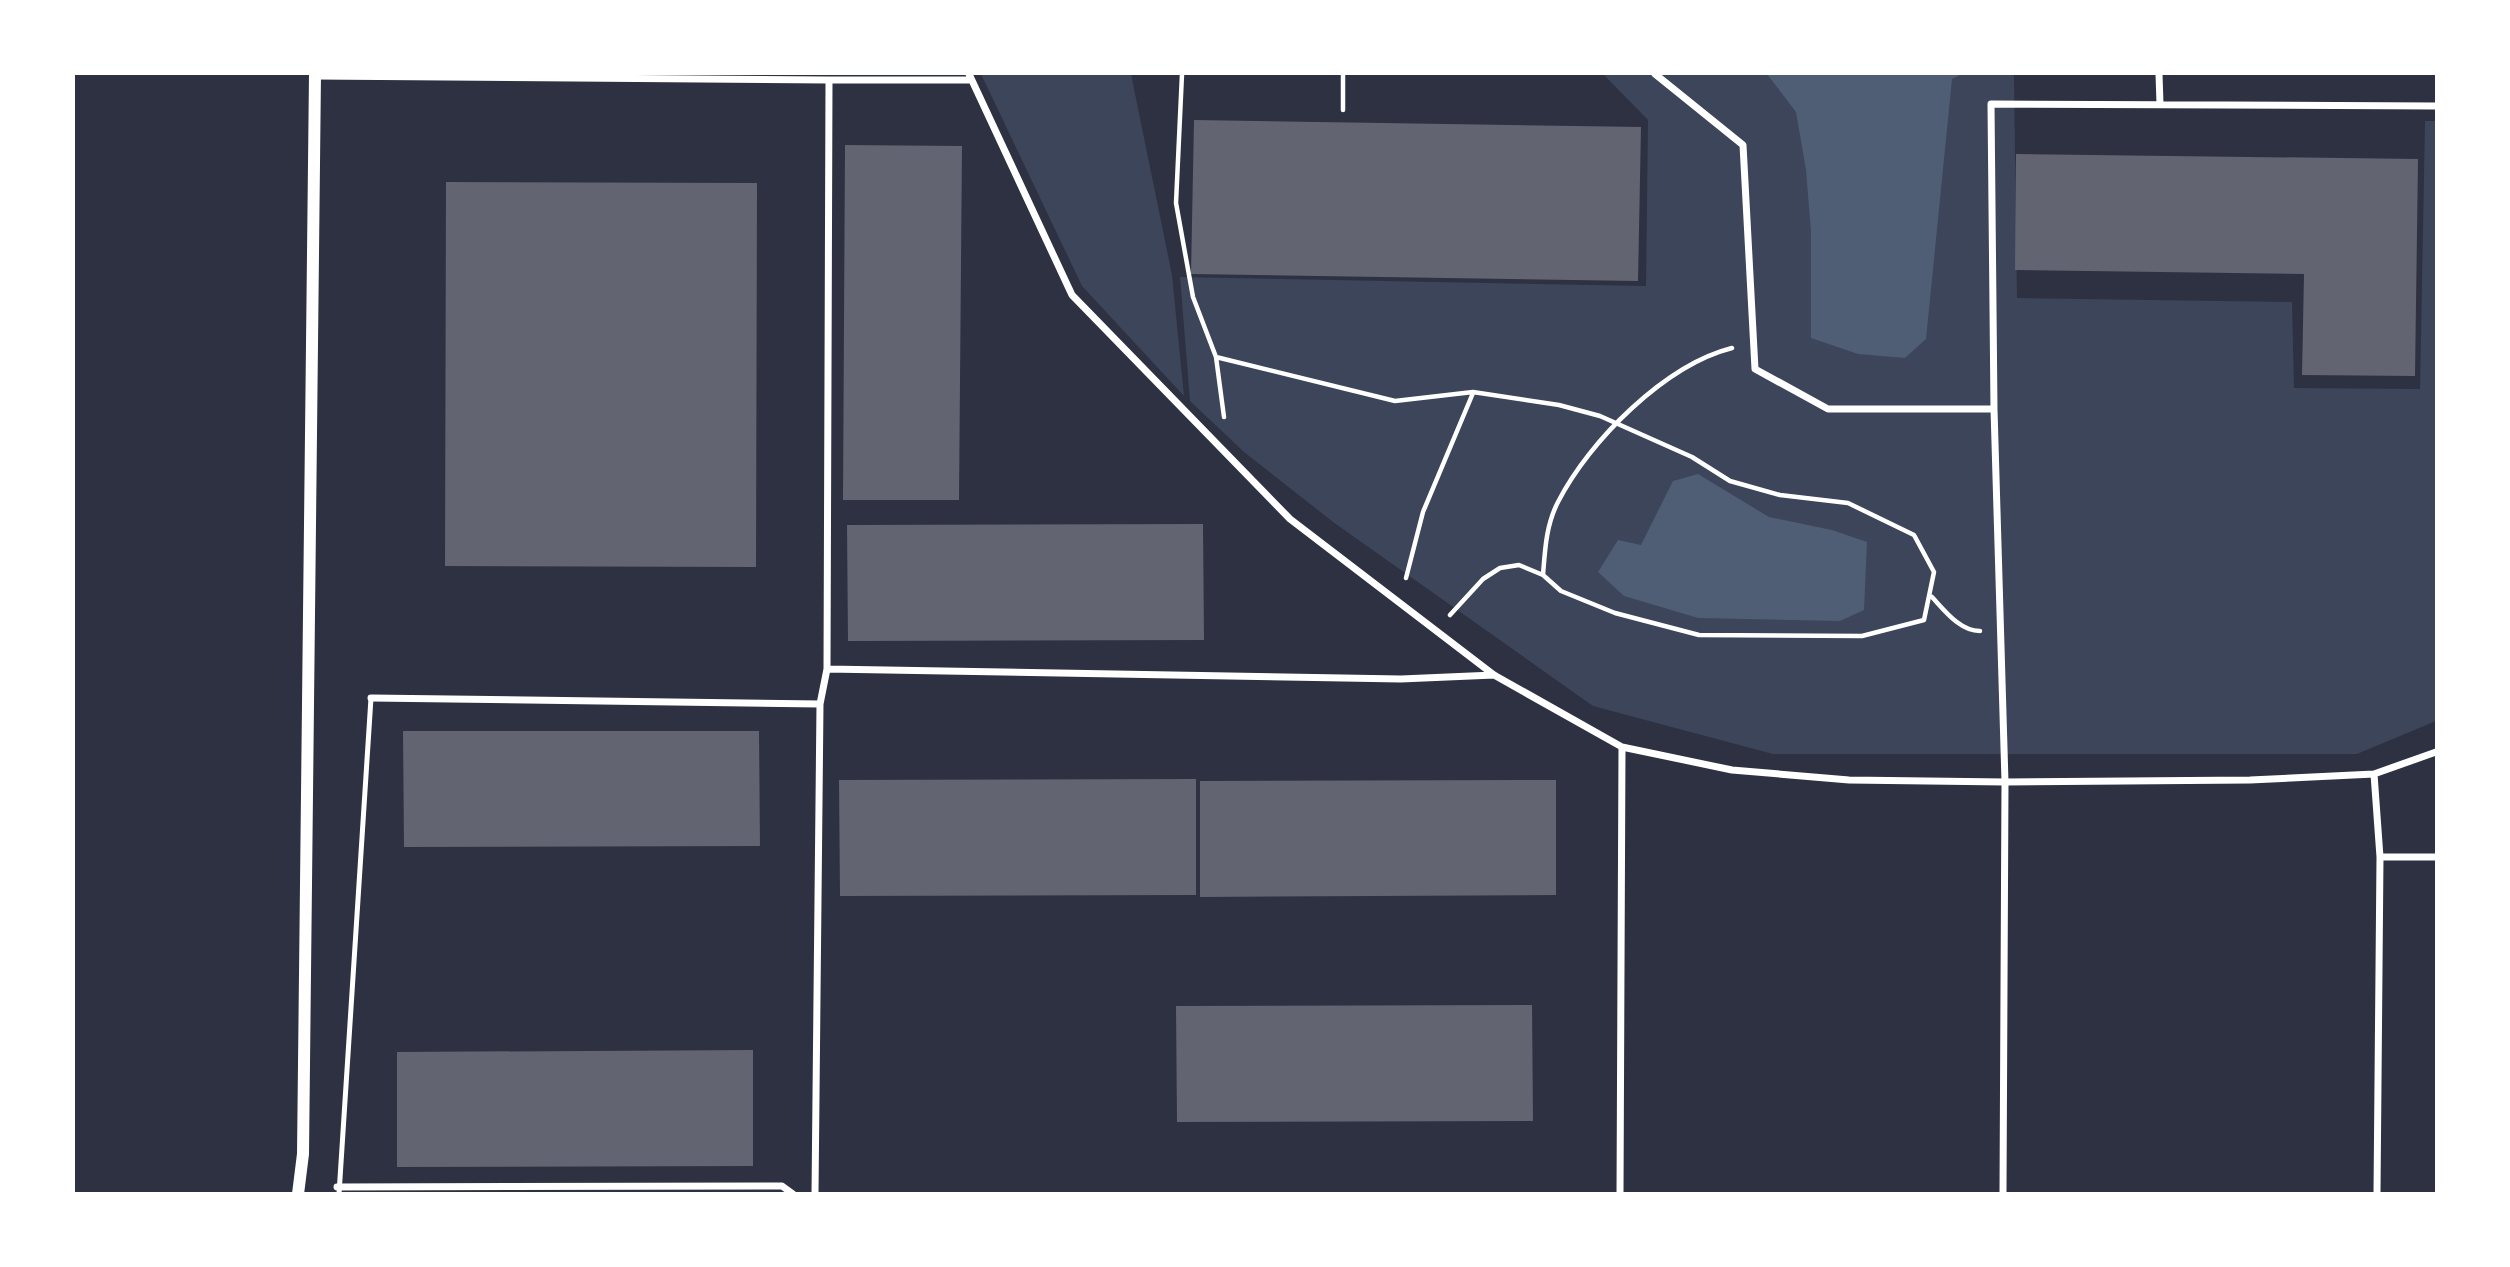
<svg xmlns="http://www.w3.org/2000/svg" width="2510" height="1267" font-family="'Source Sans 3',sans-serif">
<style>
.green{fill:#3c4559}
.water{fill:#4f5d75}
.building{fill:#626471}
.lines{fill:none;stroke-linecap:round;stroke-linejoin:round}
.path{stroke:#fff;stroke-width:4.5}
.service{stroke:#fff;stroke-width:5}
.minor{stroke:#fff;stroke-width:7}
.tertiary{stroke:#fff;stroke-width:12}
</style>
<rect width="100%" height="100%" fill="#2d3142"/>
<path class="green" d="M981,74h150l41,201 12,121 -102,-110z
M1603,74h411l3,224 275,4 2,86 126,1 5,-268h11v600l-79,33h-584l-180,-48 -260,-184 -89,-70 -54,-51 -10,-124 466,9 2,-166z"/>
<path class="water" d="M1767,74h195l-10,5 -26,260 -21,19 -47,-4 -47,-16v-106l-5,-62 -10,-58z
M1698,474l71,43 63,13 35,12 -3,68 -24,11 -142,-3 -74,-22 -26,-24 20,-32 23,5 32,-64z"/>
<path class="building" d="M1194,120l447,7 -3,154 -447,-7z
M845,145l117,1 -3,354h-116z
M2016,154l402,5 -3,217 -113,-1 2,-101 -289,-4z
M446,182l311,1 -1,384 -311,-1z
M1203,524l1,116 -356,1 -1,-116z
M403,731h356l1,115 -356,1z
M1196,779v116l-356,1 -1,-116z
M1556,780v115l-356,2v-116z
M1532,1005l1,116 -356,1 -1,-116z
M753,1050v116l-356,1v-115z"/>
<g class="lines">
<path class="path" d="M1182,74l-6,129 17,94 23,60 8,60
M1343,74v36
M1216,357l179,44 78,-9 86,13 41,11 92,41 38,24 50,14 68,8 66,32 20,37 -10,48 -62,16 -163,-1 -84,-22 -54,-22 -18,-16 -24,-10 -19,3 -17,11 -33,36
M1543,575c2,-25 3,-50 15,-73 31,-61 107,-137 174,-154
M1406,578l17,-66 50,-119
M1932,597c13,14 28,34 48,34"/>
<path class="service" d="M339,1194l32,-496"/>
<path class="minor" d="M969,74l103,221 218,224 204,156 128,72 110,23 117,10 156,2 245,-2 124,-6 62,-22
M1655,74l88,71 12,224 73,40h166l-3,-305 445,2
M2159,74l1,30
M315,76l514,4
M1994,409l11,373 -2,412
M827,669l2,-589h142
M371,698l449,6
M2374,774l6,83h56
M337,1187l445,-1 11,8
M815,1194l5,-490 7,-35 574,10 93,-4
M1620,1194l2,-447
M2377,1194l3,-337"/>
<path class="tertiary" d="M298,1194l5,-40 12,-1080"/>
</g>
<rect width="2510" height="1267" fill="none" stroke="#ffffff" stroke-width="150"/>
</svg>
